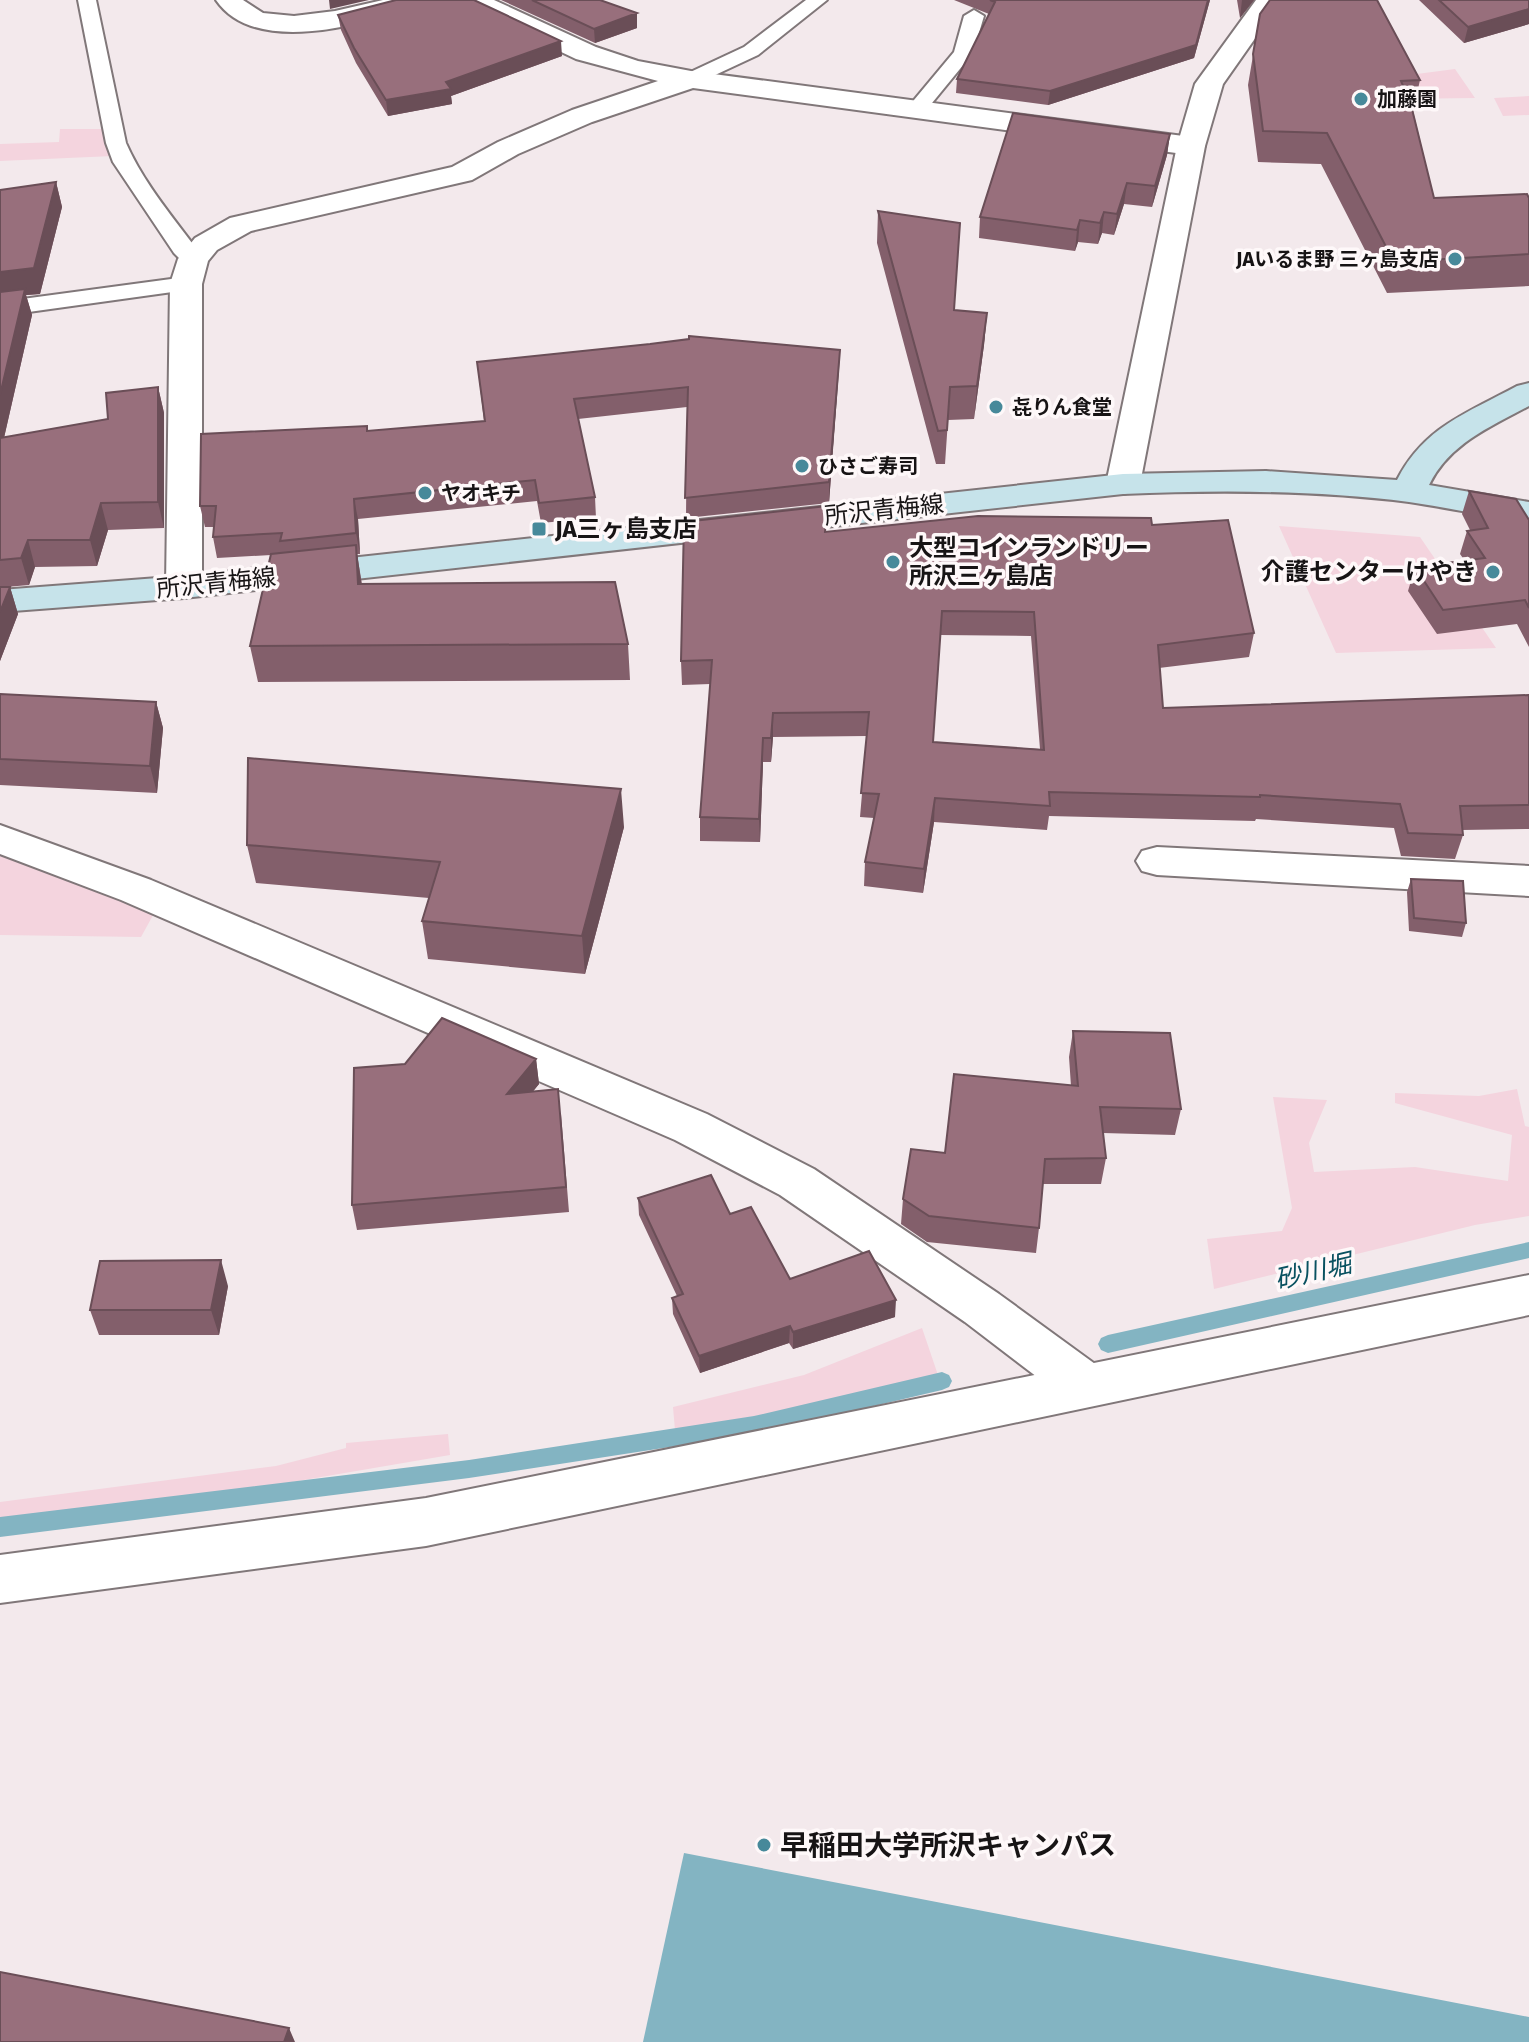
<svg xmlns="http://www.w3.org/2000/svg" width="1529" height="2042" font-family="'Fira Sans','Noto Sans JP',sans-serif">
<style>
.green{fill:#f4d4de}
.water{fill:#83b4c2}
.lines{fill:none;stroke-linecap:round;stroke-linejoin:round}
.stream{fill:#83b4c2;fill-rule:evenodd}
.service-casing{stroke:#807779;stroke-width:4}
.minor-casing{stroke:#807779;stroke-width:4}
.tertiary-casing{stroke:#807779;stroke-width:4}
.secondary-casing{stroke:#807779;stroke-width:4}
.service{fill:#fff;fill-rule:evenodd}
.minor{fill:#fff;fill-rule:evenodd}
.tertiary{fill:#fff;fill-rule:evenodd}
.secondary{fill:#c6e3ea;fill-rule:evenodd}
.wall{fill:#835f6b;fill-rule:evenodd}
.shaded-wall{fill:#6a4e57}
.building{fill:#986f7c;stroke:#6a4e57;stroke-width:2;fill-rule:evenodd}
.poi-dot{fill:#47899a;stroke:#fef8f9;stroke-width:3}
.labels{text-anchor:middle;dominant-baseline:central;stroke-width:7;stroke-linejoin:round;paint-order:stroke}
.far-poi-label{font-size:20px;font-weight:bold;fill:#171415;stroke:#fef8f9;text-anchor:start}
.street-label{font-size:24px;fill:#171415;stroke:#fef8f9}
.poi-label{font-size:24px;font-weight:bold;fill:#171415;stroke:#fef8f9;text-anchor:start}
.water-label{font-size:26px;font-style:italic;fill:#095160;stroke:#fef8f9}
.near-poi-label{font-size:28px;font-weight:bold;fill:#171415;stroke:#fef8f9;text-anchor:start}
</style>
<rect width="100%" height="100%" fill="#f3e9ec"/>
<path class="green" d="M1455,69l20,29 -80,1 -9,-21z
M1529,96v19l-26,1 -9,-18z
M60,129h47l6,27 -113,5v-17l59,-2z
M1279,526l141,11 76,111 -160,5z
M0,854l157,54 -16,29 -141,-2z
M1517,1089l8,37 4,1v89l-54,9 -261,64 -7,-50 75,-8 10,-23 -19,-111 54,3 -18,43 5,29 101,-5 93,14 4,-46 -117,-32v-10l84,3z
M922,1328l16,47 -177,40 -86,15 -2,-23 131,-32z
M448,1434l2,21 -264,45 -186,23v-21l276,-36 70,-18v-5z"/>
<path class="water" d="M684,1853l845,164v25h-886z"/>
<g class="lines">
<path class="stream" d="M1529,1242v16l-421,95 -7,-3 -3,-6 3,-6 7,-3z
M942,1372l7,3 3,6 -3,6 -7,3 -188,44 -285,44 -469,59v-20l469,-57 285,-44z"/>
<defs>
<path id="service" d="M78,0h18l30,143c19,43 51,79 78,116l-3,5h-16l-11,-11 -61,-91 -7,-19z
M806,0h21l-69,55 -60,28 -7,2 -10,-6 3,-4 60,-28z
M974,10l10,6 -11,37 -50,61h-14l-3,-4 3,-4 45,-54 10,-36z
M186,277l8,2 3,5 -3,5 -194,27v-14z"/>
<path id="minor" d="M216,0h27l20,13 31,3 41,-5 48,-11h39l-4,6c-54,18 -163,51 -202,-6z
M460,0h34l102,47 42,14 53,10 500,66 10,3 4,6 -4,6 -10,3 -498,-67 -101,34 -74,32 -46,26 -221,51 -34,19 -9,11 -6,23v303l-5,8 -13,3 -13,-3 -5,-8 4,-303 8,-25 17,-21 35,-20 222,-51 46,-25 74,-32 86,-29 -82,-22 -112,-53z
M0,825l151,55 556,234 107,55 185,125 103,75 7,15 -7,15 -18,6 -18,-6 -101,-77 -185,-127 -105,-55 -554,-240 -121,-46z
M1157,847l372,19v30l-372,-21 -15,-4 -6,-10 6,-10z"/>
<path id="tertiary" d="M1256,0h26l-59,84 -18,62 -65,338 -5,7 -12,3 -12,-3 -5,-7 71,-338 18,-62z
M1529,1275v40l-1103,231 -426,57v-48l426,-57z"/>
<path id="secondary" d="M1529,383v23c-39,21 -80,38 -100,79l100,17v22c-40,-8 -80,-16 -120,-22 -95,-12 -191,-12 -286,-8l-939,104 -184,14v-22l184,-14 939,-102 143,-3 131,9c27,-53 70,-67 120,-94z"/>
</defs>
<use href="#service" class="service-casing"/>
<use href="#minor" class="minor-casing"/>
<use href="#tertiary" class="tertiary-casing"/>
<use href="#secondary" class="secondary-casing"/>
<use href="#service" class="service"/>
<use href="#minor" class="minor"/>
<use href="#tertiary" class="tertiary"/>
<use href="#secondary" class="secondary"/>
</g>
<path class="wall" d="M501,0h99l37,13v15l-42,15z
M954,0h256l-16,58 -146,47 -92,-12 1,-14 32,-65z
M1237,0h17l-14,18z
M1419,0h110v24l-65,19z
M1260,14l160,66 -7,31 21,87h95v88l-142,7 -66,-129 -63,-2 -10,-77z
M338,15l224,41 -111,40 1,8 -64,12 -32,-53 -15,-33z
M1170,134l-3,21 -15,52 -28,-3 -10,31 -12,-2 -4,11 -20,-2 -3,9 -96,-13 1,-21z
M56,182l6,25 -22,87 -14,1 6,20 -28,123 104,-19 50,-32 6,26v115l-56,2 -11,36 -62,1 -6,18 -23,2h4l8,27 -18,47v-471z
M878,211l76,99 33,3 -3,32 -10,74 -26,1 -3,44h-9l-59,-221z
M840,350l-11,153 -143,15 1,-111 -109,12 17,78 1,21 -55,5 -4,-22 -179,18 2,35h-3l5,30 266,60 2,36 -372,2 -8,-36 21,-91 -54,3 -4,-21 1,-10h-9l-5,-21 284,-85 -7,-59z
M1469,491l60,29v127l-12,-23 -80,10 -29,-43 7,-24 50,-6 -5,-7 7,-23 3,-1 -8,-16z
M1152,525l102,108 -5,24 -90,11 4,40 366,-13v134l-67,1 1,5 -8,24 -54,-3 -7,-28 -138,-9 -1,2 -206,-5 -2,14 -113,-8 -11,71 -59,-7 1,-24 9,-44 -14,-1 7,-81 -94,1 -2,25h-8l-3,80 -60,-1v-24l10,-133 -28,1 -1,-24zM940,635l91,1 9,113 -107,-7z
M0,694l156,8 7,26 -6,65 -157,-8z
M624,827l-39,147 -157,-15 -6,-38 7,-23 -173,-15 -9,-38z
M1411,879l55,44 -4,14 -53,-6 -2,-39z
M1073,1031l108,78 -6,26 -72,-2 3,25 -5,26h-58l-4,44 -3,25 -109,-11 -26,-18 2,-25 42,-46 126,-67 -2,-29z
M536,1059l3,25 -6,7 28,23 8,98 -212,18 -5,-25z
M638,1198l92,16 60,65 105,38 -102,32 -4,-6 -89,30 -27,-59 -1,-16 5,-2 -38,-81z
M228,1286l-9,49h-120l-9,-25z"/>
<path class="shaded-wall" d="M329,0h40l-39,9z
M1208,0h2l-16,58 -146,47 2,-14z
M1242,0h12l-14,18z
M1529,9v15l-65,19 4,-16z
M637,13v15l-42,15 -1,-14z
M561,41l1,15 -111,40 1,8 -64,12 -2,-16 60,-18z
M1170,134l-3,21 -15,52 3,-21z
M56,182l6,25 -22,87 -14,1 6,20 -32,140v-183z
M1127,183l-3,21 -10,31 3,-21z
M1104,212l-2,21 -4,11 2,-21z
M1080,220l-2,22 -3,9 2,-21z
M987,313l-3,32 -10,74 3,-33z
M840,350l-1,20 -10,133v-21z
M158,387l6,26v115l-6,-26z
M354,499l4,20 2,35 -4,-21z
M101,503l7,27 -11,36 -7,-26z
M28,540l7,27 -6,18 -8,-27z
M356,545l5,36 3,39 -6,-36z
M10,587l8,27 -18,47v-49z
M156,702l7,26 -6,65 -7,-27z
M773,713v24l-2,25v-24z
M763,738v24l-3,80 -1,-23z
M621,789l3,38 -39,147 -3,-38z
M935,798l-1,24 -11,71 1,-24z
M536,1059l3,25 -28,35 -4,-25z
M221,1260l7,26 -9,49 -8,-25z
M896,1300l-1,17 -102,32v-17z
M790,1326l-1,17 -89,30 -1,-17z
M289,2028l6,14h-11z"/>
<path class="building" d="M396,0h78l87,41 -115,41 5,7 -65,11 -32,-52 -16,-33z
M532,0h68l37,13 -43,16z
M990,0h218l-12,45 -146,46 -93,-12 38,-77z
M1270,0h107l43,80 -19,1 10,24 23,93 93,-4 2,4v56l-135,8 -67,-129 -64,-2 -10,-77 7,-40z
M1439,0h90v9l-61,18z
M1013,113l157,21 -15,52 -28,-3 -10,31 -13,-2 -4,11 -20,-3 -3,10 -97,-13z
M56,182l-22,86 -34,4v-82z
M878,211l82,12 -6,87 33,3 -10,73 -27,1 -3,43 -9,1z
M25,289l-25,106v-103z
M689,336l151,14 -11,132 -144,16 3,-111 -114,12 21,98 -56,6 -4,-23 -181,19 2,34 -76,8 2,-8 -69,4 3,-31h-16l1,-72 166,-8v5l118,-10 -8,-59 173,-18 39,-5z
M158,387v115l-57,1 -11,37h-62l-7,18 -21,2v-122l108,-19 -2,-26z
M1469,491l47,8 13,21v88l-4,-8 -82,10 -28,-43 70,-9 -18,-27 21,-3z
M827,506l-2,26 153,-16 173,2 1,7 76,-5 26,113 -96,12 5,63 366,-13v110l-69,1 3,29 -55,-2 -8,-29 -140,-9v2l-211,-5 1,14 -115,-8 -11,71 -59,-7 14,-68 -18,-1 8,-81 -96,1 -2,25h-8l-4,81 -59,-2 12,-157 -31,1 3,-139zM942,611l92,1 10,138 -111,-8z
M356,545l2,39 257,-2 13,62 -378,2 21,-92z
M0,587h10l-10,25z
M0,694l156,8 -6,64 -150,-7z
M248,758l373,31 -39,147 -160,-15 18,-59 -193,-17z
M1411,879l52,2 3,42 -52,-5z
M442,1018l94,41 -29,35 51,-5 8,98 -214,18 2,-137 51,-4z
M1073,1031l97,2 11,76 -81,-2 6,51 -61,1 -6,69 -110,-12 -26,-17 8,-50 34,4 9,-79 124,12z
M711,1175l19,39 21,-7 39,72 79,-28 27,49 -103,32 -3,-6 -91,30 -27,-58 11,-4 -45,-96z
M221,1260l-10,50h-121l10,-49z
M0,1972l289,56 -5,14h-284z"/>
<g class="poi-dot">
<circle cx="1361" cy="99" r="8"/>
<circle cx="1455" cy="259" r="8"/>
<circle cx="996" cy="407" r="8"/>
<circle cx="802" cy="466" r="8"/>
<circle cx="425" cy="493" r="8"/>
<rect x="531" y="521" width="16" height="16" rx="4"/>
<circle cx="893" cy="562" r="8"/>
<circle cx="1493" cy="572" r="8"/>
<circle cx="764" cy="1845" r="8"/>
</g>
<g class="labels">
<g class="far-poi-label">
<text x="1377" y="99">加藤園</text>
<text x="1439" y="259" text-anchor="end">JAいるま野 三ヶ島支店</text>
<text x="1012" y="407">㐂りん食堂</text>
<text x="818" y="466">ひさご寿司</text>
<text x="441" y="493">ヤオキチ</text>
</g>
<g class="street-label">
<text transform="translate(884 510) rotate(-6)">所沢青梅線</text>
<text transform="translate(216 583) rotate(-6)">所沢青梅線</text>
</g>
<g class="poi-label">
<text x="555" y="529">JA三ヶ島支店</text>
<text x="909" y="548">大型コインランドリー<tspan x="909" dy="28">所沢三ヶ島店</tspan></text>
<text x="1477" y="572" text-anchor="end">介護センターけやき</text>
</g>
<g class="water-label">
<text transform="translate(1313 1272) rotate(-13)">砂川堀</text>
</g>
<g class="near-poi-label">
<text x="780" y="1845">早稲田大学所沢キャンパス</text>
</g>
</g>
</svg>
